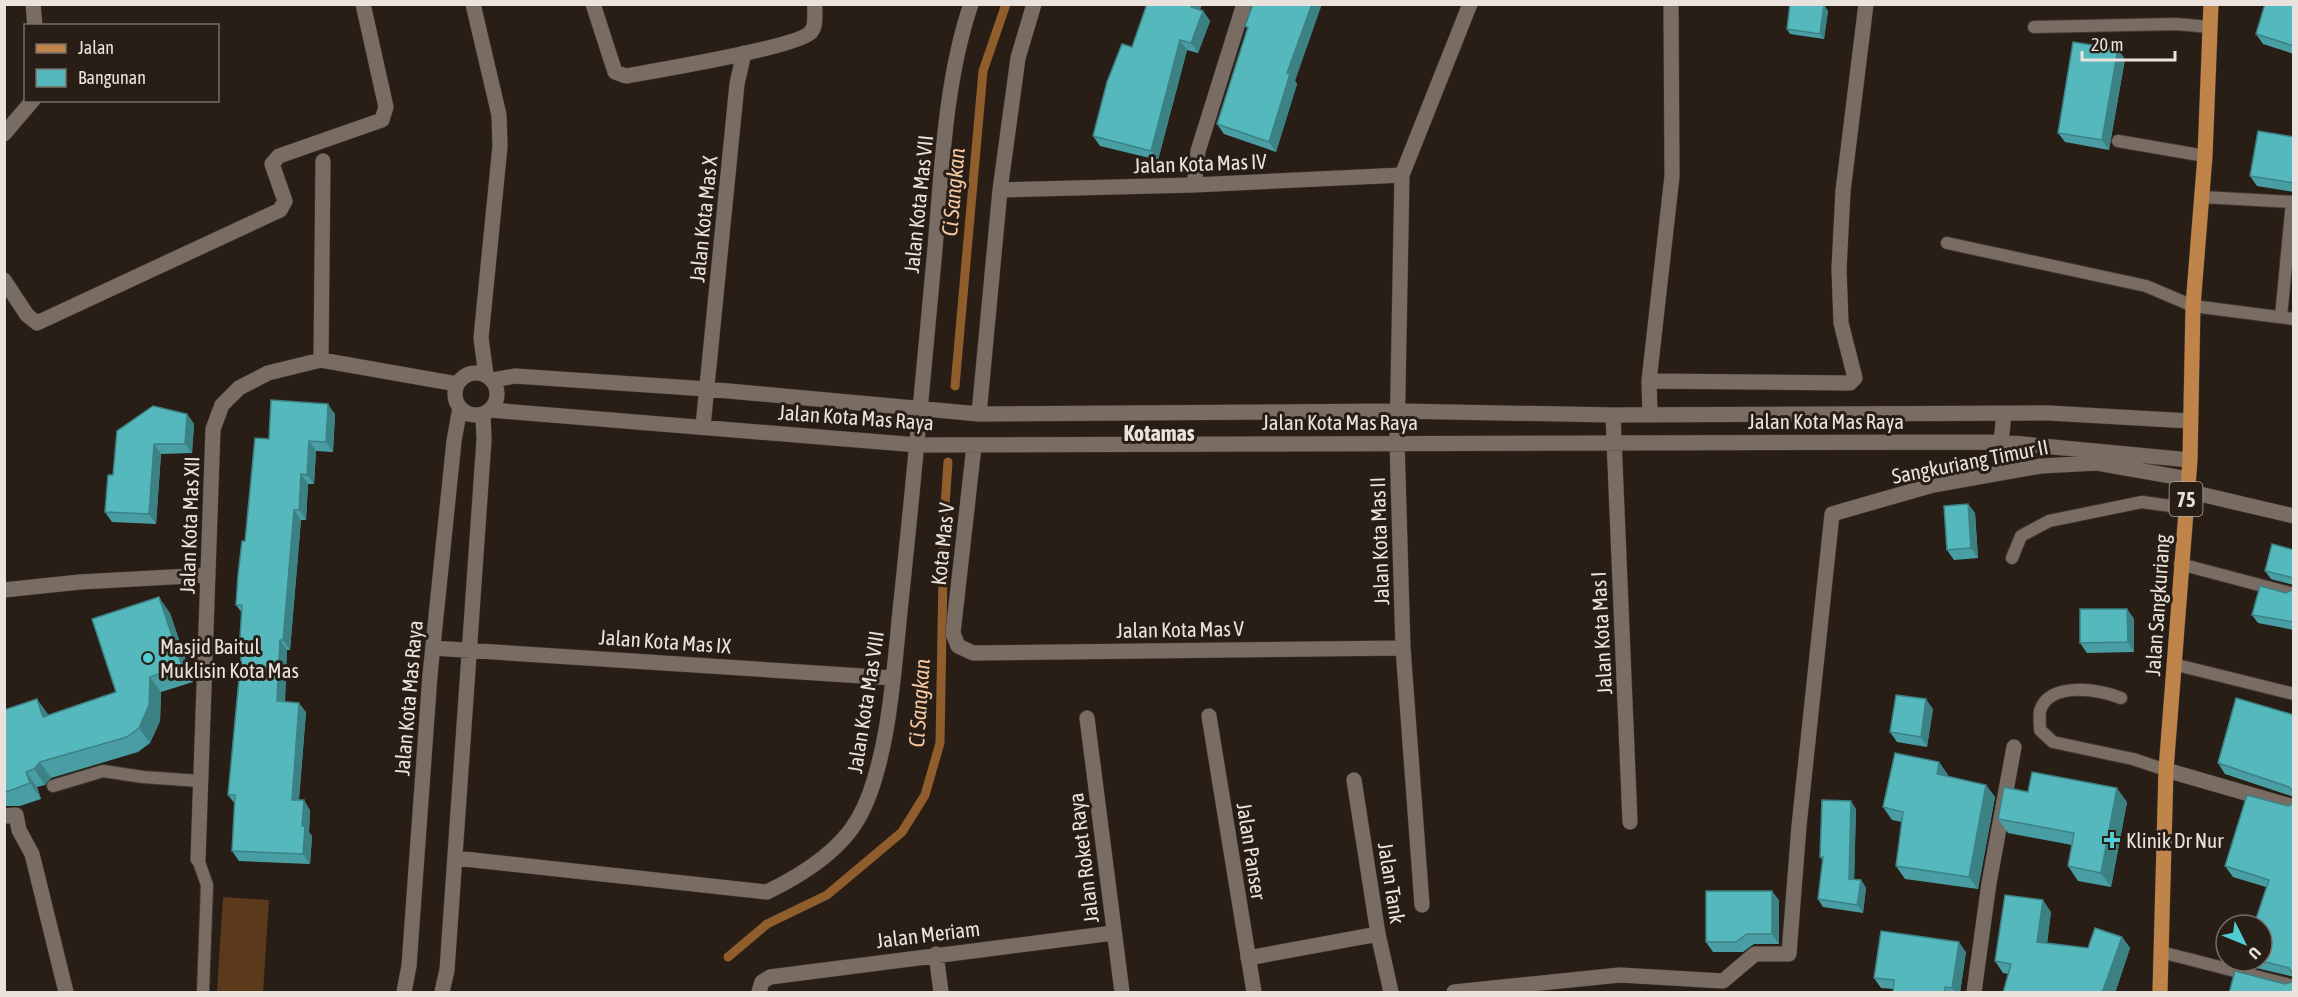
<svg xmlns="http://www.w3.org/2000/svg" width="2298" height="997" font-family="'Asap Condensed',sans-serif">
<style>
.green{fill:#5b3a1b}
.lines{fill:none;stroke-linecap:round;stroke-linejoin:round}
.stream{stroke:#905d2c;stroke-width:9}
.lane-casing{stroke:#413833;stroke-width:14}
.street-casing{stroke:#413833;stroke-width:16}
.primary-casing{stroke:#413833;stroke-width:16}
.lane{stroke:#796d63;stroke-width:12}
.street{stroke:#796d63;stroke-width:15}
.primary{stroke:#bf844a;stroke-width:15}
.wall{fill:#499ea3}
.shaded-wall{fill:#3c8184}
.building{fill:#55b8bd;stroke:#3c8184;stroke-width:1.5}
.poi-dot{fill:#51ccd3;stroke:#281e16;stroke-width:2}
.labels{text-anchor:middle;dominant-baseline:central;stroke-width:6;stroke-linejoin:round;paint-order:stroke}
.shield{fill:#281e16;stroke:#b0a8a1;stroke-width:1.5}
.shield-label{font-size:20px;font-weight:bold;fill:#eae3dd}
.street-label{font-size:21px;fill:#eae3dd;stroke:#281e16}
.poi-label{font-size:21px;fill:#eae3dd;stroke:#281e16;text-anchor:start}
.water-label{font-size:22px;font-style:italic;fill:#f5c7a0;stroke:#281e16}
.neighbourhood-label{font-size:22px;font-weight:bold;fill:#eae3dd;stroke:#281e16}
</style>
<rect width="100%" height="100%" fill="#281e16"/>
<path class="green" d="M223,897l46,3 -6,92h-46z"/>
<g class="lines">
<path class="stream" d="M955,386l28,-315 23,-67
M728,957l39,-33 60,-29 75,-63 23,-37 15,-52 4,-223 4,-58"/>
<defs>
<path id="lane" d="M2034,27l142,-3 34,3
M2118,141l87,15
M2202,197l92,5
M1947,243l199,43 47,20 101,13
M2281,317l11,-115
M2012,558l9,-22 28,-15 93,-19 43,6
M2180,564l114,30
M2173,664l121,30
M2121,698c-21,-9 -72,-17 -81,13 -1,5 0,14 0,19l13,12 80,17 33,11
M53,786l50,-15 40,6 57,4
M198,859l9,26 -4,107
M2161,952l133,34"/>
<path id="street" d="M33,4l2,22
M473,4l26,111 1,31 -19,192 5,37
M593,4l22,68 11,4c28,-5 172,-29 185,-44 6,-7 3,-19 4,-28
M4,134l29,-34
M1194,185l4,-34 46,-147
M1000,190l194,-5 208,-10
M4,280l23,35 10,8 243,-113 5,-9 -13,-37 7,-8 103,-36 4,-13 -23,-103
M321,360l2,-199
M455 394a21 21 0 1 1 42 0a21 21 0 1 1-42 0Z
M493,380l22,-4 192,13 272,25 419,-3 215,4 436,-2 141,8
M1649,381l201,2 5,-5 -14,-55 -2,-54 4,-78 23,-187
M490,410l428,35 1083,-3 189,18
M979,414l21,-224 18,-132 16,-54
M1650,414l-1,-33 23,-205 -1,-172
M1613,415l17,407
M703,426l34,-342 7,-31
M2001,442l3,-28
M974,446l-21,187 5,13 15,7 430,-5
M2187,491l107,25
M4,590l76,-8 128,-7
M433,648l460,30
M1209,716l45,276
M1087,718l35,274
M2166,770l128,37
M1354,780l24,154 13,58
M4,816l12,-1 3,15 13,24 34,138
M455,858l312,34c33,-16 72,-40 91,-73 30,-52 36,-148 42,-208 13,-121 24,-242 35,-363 7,-81 10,-167 36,-244
M198,859l15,-430 9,-24 17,-17 29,-15 53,-13 136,24
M1422,905l-19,-257 -6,-206 5,-267 68,-171
M936,954l5,38
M1248,958l130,-24
M404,992l5,-26 21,-291 24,-234 6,-33
M442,992l5,-22 37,-530 -1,-26
M759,992l3,-10 8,-5 343,-44
M1454,992l166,-17 103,6 32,-27h34l10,-128 33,-312 101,-29 108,-19 56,-3 91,16
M1974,992l15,-109 25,-136"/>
<path id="primary" d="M2160,992l6,-222 24,-310 3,-154 12,-150 6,-152"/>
</defs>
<use href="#lane" class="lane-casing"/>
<use href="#street" class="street-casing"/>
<use href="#primary" class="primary-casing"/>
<use href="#lane" class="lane"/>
<use href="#street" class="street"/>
<use href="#primary" class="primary"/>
</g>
<path class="wall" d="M1253,4l44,80 -21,68 -52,-18 -7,-10 31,-95 -3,-3z
M2294,4v50l-31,-10 -7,-10z
M1824,5l4,6 -4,28 -34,-5 -3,-5z
M1200,10l3,1 7,10 -12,32 -11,-3 -29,110 -58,-14 -7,-10z
M2125,59l-16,91 -44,-8 -7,-9z
M2294,137v55l-37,-6 -7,-10z
M187,414l7,10 -2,29 -31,1 -5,70 -44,-2 -7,-10 8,-37z
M335,414l-2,38 -17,-1 -2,33h-6l-2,36h-5l-11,130h-3l-2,52 21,10 -7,88 11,10 -1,22 3,4 -2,28 -71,-3 -7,-10 3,-47 -7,-9 14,-154 -2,-3 2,-25 -6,-8 9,-64 24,-102z
M1968,504l7,9 3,45 -24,2 -7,-10z
M2294,550v35l-23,-6 -6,-8z
M2294,589v41l-36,-7 -6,-8z
M2127,609l7,10v33l-47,1 -7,-10z
M170,613l23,69 -32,10 -1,29 -10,22 -12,9 -87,26 -6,7 -8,2 4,12 -21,7h-16v-96l44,5 68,-23z
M1933,709l-6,38 -30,-5 -7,-10z
M2294,715v82l-69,-23 -7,-11z
M1939,762l9,13v1l38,9 9,12 -17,92 -73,-10 -9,-13 6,-44 -10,-2 -9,-13z
M2127,802l-16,85 -33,-6 -10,-15 4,-21 -64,-12 -10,-14z
M2294,803v174l-42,-10 -4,-6h14l4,-74 -33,-10 -8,-11 63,-60z
M1856,809l-2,70 7,1 5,8 -3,25 -40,-6 -5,-8 5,-38 -3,-4z
M1779,900v44h-25l-11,8h-30l-7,-10z
M2051,912l-4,31 41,5 34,-11 8,11 -15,45h-112l6,-19 -6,-1 -8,-12z
M1966,952l-6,41h-67v-4l-12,-1 -7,-10z"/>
<path class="shaded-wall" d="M1192,4h10l-4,13 -7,-10z
M1312,4h10l-27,77 2,3 -21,68 -7,-10 18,-69z
M1824,5l4,6 -4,28 -4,-5z
M1203,11l7,10 -12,32 -7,-10z
M1180,40l7,10 -29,110 -7,-9z
M2118,49l7,10 -16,91 -7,-10z
M328,404l7,10 -2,38 -7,-10z
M187,414l7,10 -2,29 -7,-9z
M309,441l7,10 -2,33 -7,-9z
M154,444l7,10 -5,70 -7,-10z
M301,474l7,10 -2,36 -7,-10z
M1968,504l7,9 3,45 -7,-10z
M294,510l7,10 -11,130 -7,-10z
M159,597l11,16 23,69 -11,-16z
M2127,609l7,10v33l-6,-10z
M280,640l7,10 -3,61 -7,-10z
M150,677l11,15 -1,29 -10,22 -11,-15z
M37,699l11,15 6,18 -11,-15z
M1926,699l7,10 -6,38 -6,-10z
M299,703l7,9 -8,97 -6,-9z
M40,762l11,16 -6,7 -11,-16z
M1939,762l9,13 -2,12 -9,-13z
M26,772l11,15 4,12 -11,-16z
M1986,785l9,12 -17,92 -9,-12z
M2117,788l10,14 -16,85 -10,-14z
M304,800l6,10 -1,22 3,4 -2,28 -7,-10 -1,-28z
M1851,801l5,8 -2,78 -5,-8z
M1861,880l5,8 -3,25 -6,-8z
M1772,891l7,9v44l-7,-10z
M2043,900l8,12 -5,41 -9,-11z
M2122,937l8,11 -15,45h-13z
M1959,942l7,10 -6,41h-5l-3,-5z"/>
<path class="building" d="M1147,4h45l-1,3 12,4 -12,32 -11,-3 -29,111 -58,-15 14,-54 15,-38 10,3z
M1253,4h59l-25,69 3,1 -21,68 -52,-18 31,-97 -3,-1z
M1790,4h28l6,1 -4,29 -33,-5z
M2265,4h29v42l-38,-12z
M2073,42l45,7 -16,91 -44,-7z
M2258,131l36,6v46l-44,-7z
M271,400l57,4 -2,38 -17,-1 -2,34 -6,-1 -2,36h-5l-11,130h-3l-3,61 22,2 -7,97h12l-2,26h3l-2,28 -71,-3 3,-56h-7l15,-157h-3l2,-33h-6l2,-30 4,-34h3l10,-103 14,1z
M153,406l34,8 -2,30h-31l-5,70 -44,-2 3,-37h5l4,-44z
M1968,504l3,44 -24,2 -3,-44z
M2272,544l22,6v30l-4,-3 -25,-6z
M2260,586l26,7 8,-4v33l-42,-7z
M159,597l23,69 -32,11 -1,28 -10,23 -12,9 -87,25 -6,7 -8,3 4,11 -21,8h-5v-81l33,-11 6,18 73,-25 -24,-73z
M2080,609h47l1,33 -48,1z
M1896,695l30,4 -5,38 -31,-5z
M2236,698l58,17v77l-5,-5 -71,-24z
M1895,753l44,9 -2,12 49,11 -17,92 -73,-11 7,-54 -20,-5z
M2032,772l85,16 -16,85 -33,-7 6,-33 -76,-14 6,-32 24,5z
M2247,795l41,11 6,-3v172l-5,-7 -27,-7v-36h-8l15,-45 -44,-14z
M1822,800l29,1 -2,78 12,1 -4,25 -39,-6 5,-42h-3z
M1706,891h66v43h-25l-11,8h-30z
M2005,895l38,5 -6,42 51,6 7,-20 27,9 -20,56h-99l8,-29 -16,-3z
M1881,931l78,11 -7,46 -7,-1v6h-52l1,-13 -20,-2z
M2235,971l50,13 7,-2 2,-3v14h-65z"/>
<g class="poi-dot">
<circle cx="148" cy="658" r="6"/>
<path d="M2109 831h6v6h6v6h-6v6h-6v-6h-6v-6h6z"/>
</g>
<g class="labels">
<rect class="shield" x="2169.5" y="482" width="33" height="34" rx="4.5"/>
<g class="shield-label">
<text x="2186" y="499">75</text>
</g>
<g class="street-label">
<text transform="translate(1200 163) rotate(-2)">Jalan Kota Mas IV</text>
<text transform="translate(918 204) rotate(-84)">Jalan Kota Mas VII</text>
<text transform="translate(703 219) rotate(-84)">Jalan Kota Mas X</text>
<text transform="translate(856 417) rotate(4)">Jalan Kota Mas Raya</text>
<text x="1826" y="421">Jalan Kota Mas Raya</text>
<text x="1340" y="422">Jalan Kota Mas Raya</text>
<text transform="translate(1970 461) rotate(-11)">Sangkuriang Timur II</text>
<text transform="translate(189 525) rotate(-88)">Jalan Kota Mas XII</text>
<text transform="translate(1379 541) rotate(-92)">Jalan Kota Mas II</text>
<text transform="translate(942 544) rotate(-84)">Kota Mas V</text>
<text transform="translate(2157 605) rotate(-86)">Jalan Sangkuriang</text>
<text transform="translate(1180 629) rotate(-1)">Jalan Kota Mas V</text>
<text transform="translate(1601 633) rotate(-93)">Jalan Kota Mas I</text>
<text transform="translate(665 641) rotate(4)">Jalan Kota Mas IX</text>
<text transform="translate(408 698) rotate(-85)">Jalan Kota Mas Raya</text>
<text transform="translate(865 702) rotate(-81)">Jalan Kota Mas VIII</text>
<text transform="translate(1252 851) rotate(81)">Jalan Panser</text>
<text transform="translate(1083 858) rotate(-97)">Jalan Roket Raya</text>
<text transform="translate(1392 883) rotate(81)">Jalan Tank</text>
<text transform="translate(928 934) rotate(-7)">Jalan Meriam</text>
</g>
<g class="poi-label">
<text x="160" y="646">Masjid Baitul<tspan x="160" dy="24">Muklisin Kota Mas</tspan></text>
<text x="2126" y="840">Klinik Dr Nur</text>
</g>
<g class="water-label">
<text transform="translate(953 192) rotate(-85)">Ci Sangkan</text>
<text transform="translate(919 703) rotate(-86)">Ci Sangkan</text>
</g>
<g class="neighbourhood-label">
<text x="1159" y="433">Kotamas</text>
</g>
</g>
<rect width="2298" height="997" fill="none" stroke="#eae3dd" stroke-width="12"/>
<rect x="24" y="24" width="195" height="78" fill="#281e16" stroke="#766d66" stroke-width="1.5"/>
<rect x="36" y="44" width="30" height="9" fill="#bf844a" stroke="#766d66" stroke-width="1.5"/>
<text x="78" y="54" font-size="18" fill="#eae3dd">Jalan</text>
<rect x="36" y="69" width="30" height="18" fill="#55b8bd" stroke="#766d66" stroke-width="1.5"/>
<text x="78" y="84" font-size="18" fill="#eae3dd">Bangunan</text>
<g transform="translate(2244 943) rotate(133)"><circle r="28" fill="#281e16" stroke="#766d66" stroke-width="1.5"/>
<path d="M0-4.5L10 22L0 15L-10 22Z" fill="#51ccd3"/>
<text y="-9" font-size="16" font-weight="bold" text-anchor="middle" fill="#eae3dd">U</text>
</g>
<path d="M2082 51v9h93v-9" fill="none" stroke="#eae3dd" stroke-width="3"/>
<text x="2091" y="51" font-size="18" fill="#eae3dd" stroke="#281e16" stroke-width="4.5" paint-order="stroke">20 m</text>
</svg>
